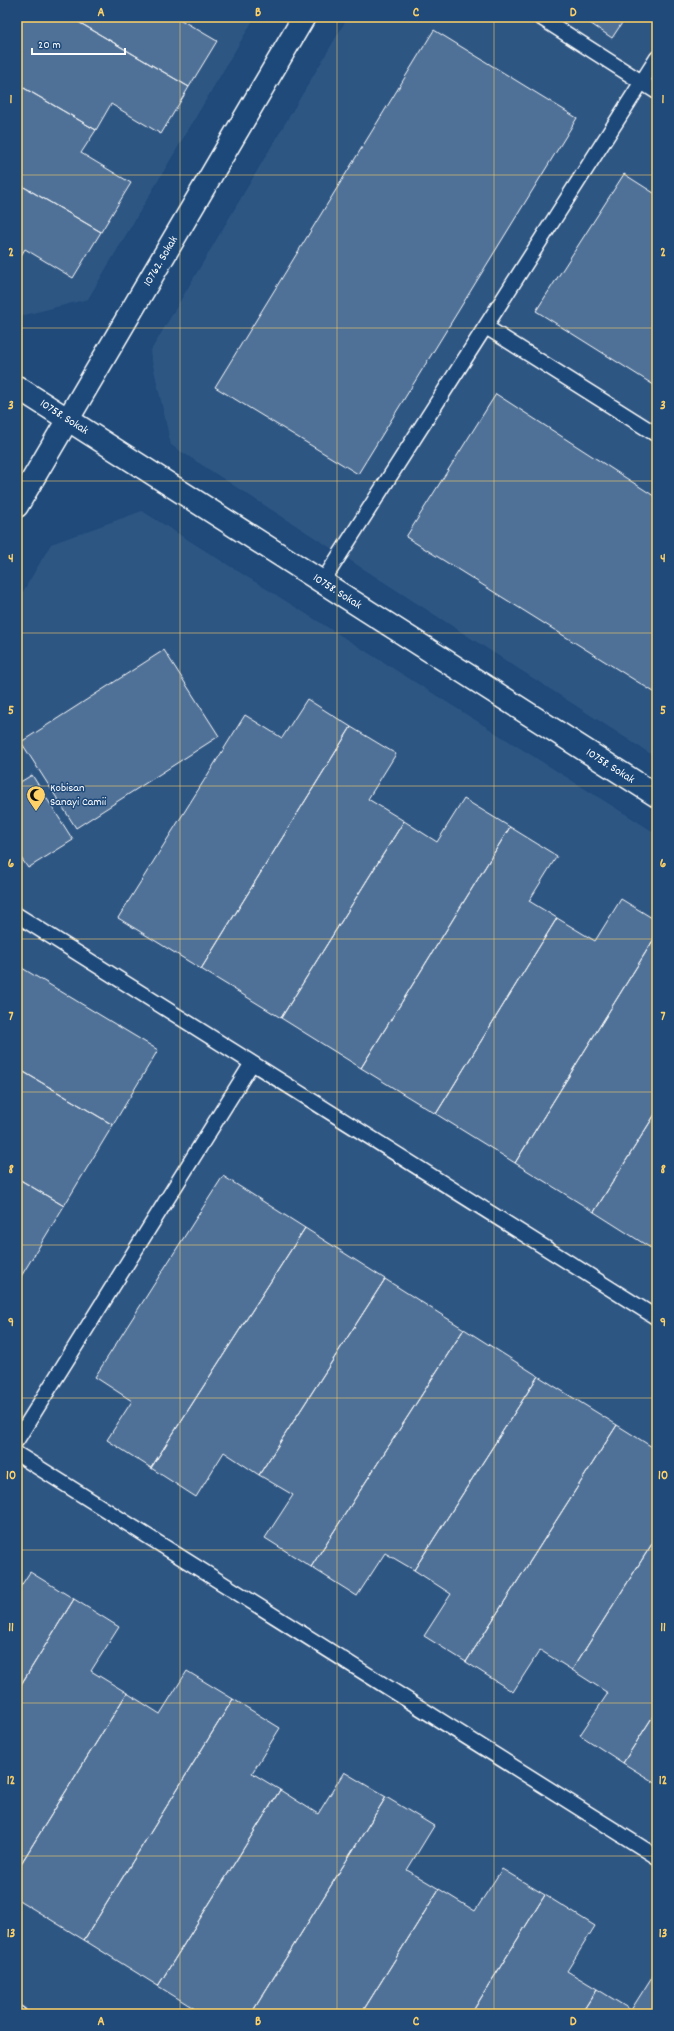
<svg xmlns="http://www.w3.org/2000/svg" width="674" height="2031" font-family="Dekko,sans-serif">
<style>
.built{fill:#2e5683}
.building{fill:#507197;stroke:#fff}
.lines{fill:none;stroke-linecap:round;stroke-linejoin:round}
.lane-casing{stroke:#fff;stroke-width:17}
.street-casing{stroke:#fff;stroke-width:25}
.lane{stroke:#1f4a7a;stroke-width:14}
.street{stroke:#1f4a7a;stroke-width:22}
.grid{fill:none;stroke:#ffd166;stroke-width:1;stroke-opacity:0.55}
.labels{text-anchor:middle;dominant-baseline:central;stroke-width:3;stroke-linejoin:round;paint-order:stroke}
.street-label{font-size:12px;fill:#fff;stroke:#1f4a7a}
.poi-label{font-size:12px;fill:#fff;stroke:#1f4a7a;text-anchor:start}
.neatline{fill:none;stroke:#ffd166;stroke-width:1.5}
.grid-label{font-size:13px;text-anchor:middle;font-weight:bold;fill:#ffd166}
</style>
<rect width="100%" height="100%" fill="#1f4a7a"/>
<filter id="ink" filterUnits="userSpaceOnUse"><feTurbulence type="fractalNoise" baseFrequency=".025" numOctaves="2"/><feDisplacementMap in="SourceGraphic" scale="8" xChannelSelector="R" yChannelSelector="G"/><feConvolveMatrix kernelMatrix="1 2 1 2 8 2 1 2 1" color-interpolation-filters="sRGB"/></filter>
<g filter="url(#ink)">
<path class="built" d="M17,17h238l-167,282 -71,18z
M348,17h309v741l-486,-313 -21,-93z
M142,511l515,323v1180h-640v-1412l34,-58z"/>
<path class="building" d="M17,17h53l119,70 -28,47 -50,-30 -15,26 -79,-46z
M70,17h106l41,24 -28,46z
M581,17h45l-14,21z
M434,30l143,88 -219,356 -143,-87z
M17,84l79,46 -15,23 50,30 -30,49 -84,-49z
M624,174l33,21v192l-121,-76z
M17,183l84,49 -28,46 -48,-29 -8,13z
M496,394l161,104v196l-251,-157z
M164,650l55,86 -143,92 -55,-86z
M307,699l44,28 -150,242 -83,-51 127,-203 37,23z
M351,727l45,27 -28,45 36,22 -123,197 -80,-49z
M32,775l41,65 -45,28 -11,-16v-68z
M464,799l46,28 -149,241 -80,-50 123,-197 33,21z
M510,827l47,29 -28,45 28,17 -121,196 -75,-46z
M621,899l36,22v13l-142,229 -79,-49 121,-196 38,23z
M657,934v177l-63,101 -79,-49z
M17,965l141,85 -45,75 -96,-57z
M17,1068l96,57 -49,81 -47,-28z
M657,1111v141l-63,-40z
M223,1176l82,52 -154,240 -44,-28 25,-39 -37,-24z
M17,1178l47,28 -47,77z
M305,1228l80,51 -126,196 -35,-23 -28,45 -45,-29z
M385,1279l79,50 -153,238 -46,-29 28,-43 -34,-20z
M464,1329l74,47 -124,194 -29,-17 -28,43 -46,-29z
M538,1376l79,49 -151,237 -42,-26 27,-42 -37,-24z
M617,1425l40,25v86l-85,134 -32,-20 -27,42 -47,-30z
M657,1536v174l-34,53 -43,-28 28,-42 -36,-23z
M30,1572l44,27 -57,92v-99z
M74,1599l45,28 -28,44 36,22 -110,177v-179z
M187,1671l46,28 -149,241 -67,-41v-29l110,-177 33,21z
M233,1699l47,29 -28,45 28,17 -122,196 -74,-46z
M657,1710v74l-34,-21z
M344,1772l42,25 -135,217h-48l-45,-28 122,-196 38,24z
M386,1797l48,29 -27,44 32,19 -78,125h-110z
M502,1869l43,26 -74,119h-110l78,-125 36,22z
M545,1895l50,31 -28,45 30,18 -16,25h-110z
M657,1969v45h-76l16,-25 34,21z"/>
<g class="lines">
<defs>
<path id="lane" d="M540,17l117,75
M486,327l171,108
M323,581l334,-523
M17,915l640,403
M17,1440l235,-377
M17,1454l640,403
M17,2013l2,1"/>
<g id="street">
<path id="s1" d="M17,387l640,409"/>
<path id="s2" d="M17,506l287,-489"/>
</g>
</defs>
<use href="#lane" class="lane-casing"/>
<use href="#street" class="street-casing"/>
<use href="#lane" class="lane"/>
<use href="#street" class="street"/>
</g>
</g>
<path class="grid" d="M180,17v1997M337,17v1997M494,17v1997M17,175h640M17,328h640M17,481h640M17,633h640M17,786h640M17,939h640M17,1092h640M17,1245h640M17,1398h640M17,1550h640M17,1703h640M17,1856h640"/>
<defs>
<symbol id="mosque-pin" viewBox="-11 -11 22 30"><path d="M0 17L-7.5 6A9.5 9.5 0 1 1 7.5 6Z" fill="#ffd166" stroke="#1f4a7a"/><path d="M3.5-4.9A6 6 0 1 0 3.5 4.9A5 5 0 1 1 3.5-4.9Z" fill="#111"/></symbol>
</defs>
<g fill-rule="evenodd">
<use href="#mosque-pin" x="25" y="784" width="22" height="30"/>
</g>
<g class="labels">
<g class="street-label">
<text stroke="none"><textPath href="#s2" startOffset="284">10762. Sokak</textPath></text>
<text stroke="none"><textPath href="#s1" startOffset="56">10758. Sokak</textPath></text>
<text stroke="none"><textPath href="#s1" startOffset="380">10758. Sokak</textPath></text>
<text stroke="none"><textPath href="#s1" startOffset="704">10758. Sokak</textPath></text>
</g>
<g class="poi-label">
<text x="50" y="788">Kobisan<tspan x="50" dy="14">Sanayi Camii</tspan></text>
</g>
</g>
<rect width="674" height="2031" fill="none" stroke="#1f4a7a" stroke-width="44"/>
<path d="M32 48v6h93v-6" fill="none" stroke="#ffffff" stroke-width="2"/>
<text x="38" y="48" font-size="12" fill="#ffffff" stroke="#1f4a7a" stroke-width="3" paint-order="stroke">20 m</text>
<rect x="22" y="22" width="630" height="1987" class="neatline"/>
<g class="grid-label">
<text x="101" y="16">A</text>
<text x="258" y="16">B</text>
<text x="416" y="16">C</text>
<text x="573" y="16">D</text>
<text x="11" y="103">1</text>
<text x="663" y="103">1</text>
<text x="11" y="256">2</text>
<text x="663" y="256">2</text>
<text x="11" y="409">3</text>
<text x="663" y="409">3</text>
<text x="11" y="562">4</text>
<text x="663" y="562">4</text>
<text x="11" y="714">5</text>
<text x="663" y="714">5</text>
<text x="11" y="867">6</text>
<text x="663" y="867">6</text>
<text x="11" y="1020">7</text>
<text x="663" y="1020">7</text>
<text x="11" y="1173">8</text>
<text x="663" y="1173">8</text>
<text x="11" y="1326">9</text>
<text x="663" y="1326">9</text>
<text x="11" y="1479">10</text>
<text x="663" y="1479">10</text>
<text x="11" y="1631">11</text>
<text x="663" y="1631">11</text>
<text x="11" y="1784">12</text>
<text x="663" y="1784">12</text>
<text x="11" y="1937">13</text>
<text x="663" y="1937">13</text>
<text x="101" y="2025">A</text>
<text x="258" y="2025">B</text>
<text x="416" y="2025">C</text>
<text x="573" y="2025">D</text>
</g>
</svg>
